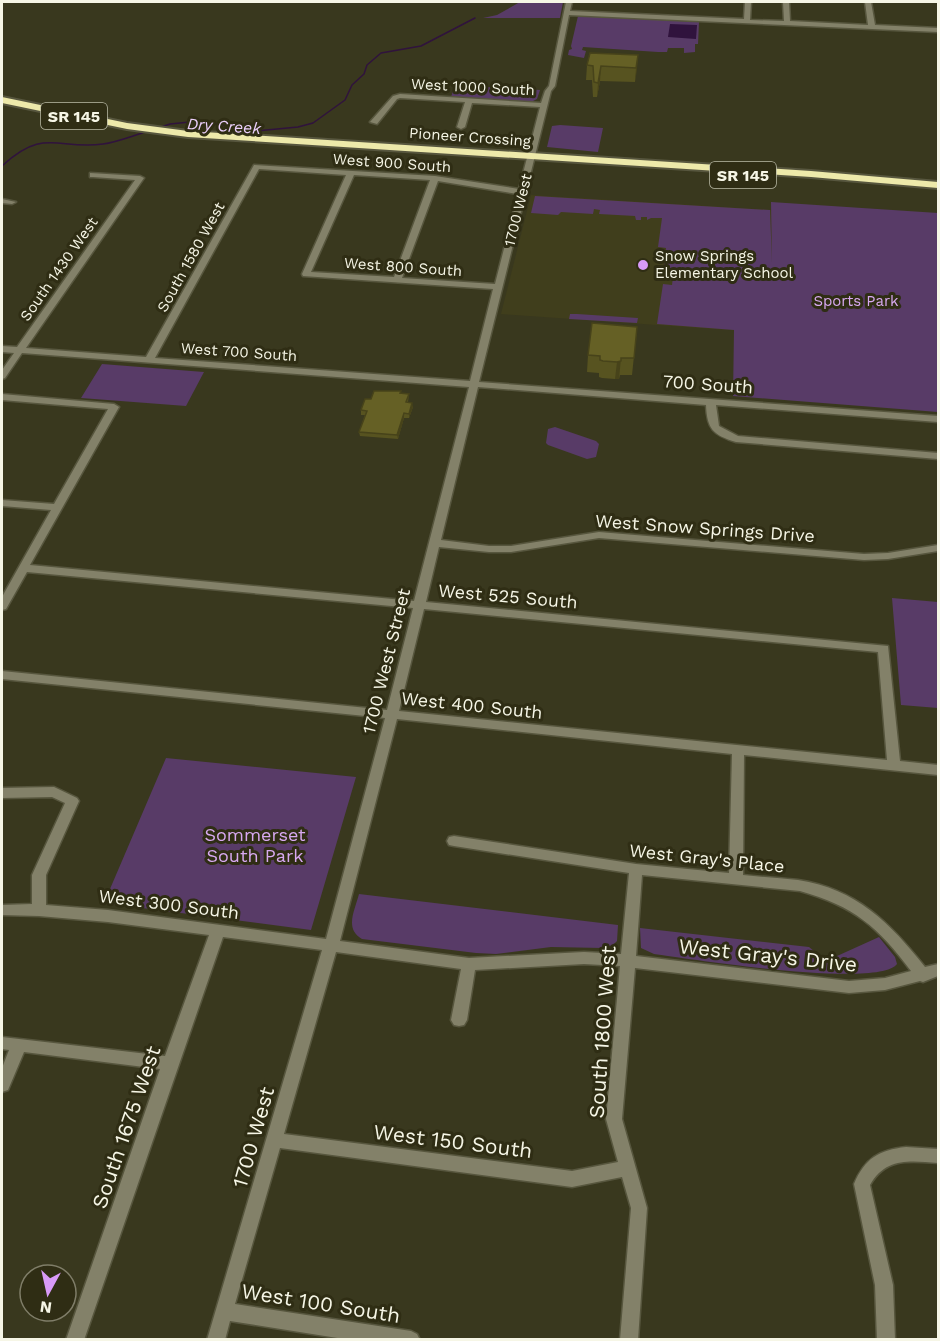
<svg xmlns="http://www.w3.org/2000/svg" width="940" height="1341" font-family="'Work Sans',sans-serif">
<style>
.built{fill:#403e1c}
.green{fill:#583b67}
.water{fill:#30133d}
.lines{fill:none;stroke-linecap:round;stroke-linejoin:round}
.stream{stroke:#30133d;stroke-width:1.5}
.minor-casing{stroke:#57563e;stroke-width:3}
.highway-casing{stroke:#57563e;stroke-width:4}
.minor{fill:#838169;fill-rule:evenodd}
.highway{fill:#ede9aa;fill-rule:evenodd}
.wall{fill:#575320}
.shaded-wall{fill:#47431a}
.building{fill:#656025;stroke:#47431a;stroke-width:1.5}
.poi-dot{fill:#d89af8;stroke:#2f2d14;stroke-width:2}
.labels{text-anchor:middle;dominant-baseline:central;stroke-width:6;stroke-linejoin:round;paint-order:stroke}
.far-street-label{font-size:15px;fill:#f6f6e6;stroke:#2f2d14}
.far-poi-label{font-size:15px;fill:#f6f6e6;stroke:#2f2d14;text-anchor:start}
.far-park-label{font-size:15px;fill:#d8a9f1;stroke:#2f2d14}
.shield{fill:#2f2d14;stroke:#babaa7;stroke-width:1.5}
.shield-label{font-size:16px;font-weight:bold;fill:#f6f6e6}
.far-water-label{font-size:16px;font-style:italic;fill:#ebcffb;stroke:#2f2d14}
.street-label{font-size:18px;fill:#f6f6e6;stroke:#2f2d14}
.park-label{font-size:18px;fill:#d8a9f1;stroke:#2f2d14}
.near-street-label{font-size:21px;fill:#f6f6e6;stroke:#2f2d14}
</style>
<rect width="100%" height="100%" fill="#39381e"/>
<path class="built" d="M531,195l241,15v123l-271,-19z"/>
<path class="green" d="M520,2h43l-3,16h-77l14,-3z
M578,16l121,6 -1,22h-3v8l-11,1v-5h-16l-1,4h-9l-75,-5 -1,3 4,1 -2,7 -16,-3 1,-5 3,-1 -1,-3z
M455,85l85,5 -3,9 -6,3 -80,-5z
M560,125l43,3 -5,24 -51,-5 5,-21z
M535,196l235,14 2,53 -1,-61 167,11v199l-205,-16 1,-66 -77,-6 6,-40 9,1 1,-8 -10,-1 3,-28 -8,-1 4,-29h-11l-4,2v-3h-6v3h-5l-1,-4 -36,-2 1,-4 -6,-1 -1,5 -32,-2 -3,3 -27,-2z
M570,314h7l61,4 -1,5 -68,-4z
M102,364l102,8 -18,34 -105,-8z
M555,427l41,14 3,3 -3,13 -9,2 -39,-14 -2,-2 2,-14z
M892,598l46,4v106l-37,-3z
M166,758l190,19 -45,153 -207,-27z
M359,894l259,31 -1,16 -4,4 -10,3 -52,-1 -55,7 -20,-1 -114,-14c-18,-10 -7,-29 -3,-45z
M640,928l169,19 17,14 53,-24 16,20 2,7c-18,25 -206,-5 -243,-10l-13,-6z"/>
<path class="water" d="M670,24l27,1 -1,14 -28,-2z"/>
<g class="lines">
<path class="stream" d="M158,128l12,-4 30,-3 56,10 42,-4 15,-4 32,-23 7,-15 12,-11 3,-9 14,-12 40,-7 54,-28
M2,166c42,-39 55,-16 101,-22 15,-2 31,-9 46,-13"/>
<defs>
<path id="minor" d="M566,2h6l-2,9 174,8 1,-17h6l-1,18 34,1 -1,-19h6l1,19 78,4 -3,-23h6l4,23 63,3v4l-369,-17 -14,71 -4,5 -72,291 459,34v6l-222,-17 3,21 19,10 200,17v6l-202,-17c-23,-7 -29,-13 -30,-37l-228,-18 -37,153 48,6h22l88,-14 265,22 24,-1 50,-8v6l-50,8 -24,1 -265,-22 -88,14h-22l-50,-5 -13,55 462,44 12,115 38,4v10l-194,-20 -1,120c18,2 37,3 55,5 59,9 92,43 127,87l13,-3v12l-15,6 -3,-1 -35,9 -36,3 -214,-25 -13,151 25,89 -9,132h-18l11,-132 -9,-31 -50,10 -292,-39 -45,156 176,27 6,3 3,6h-70l-120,-19 -5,19h-18l115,-390 -99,-13 -139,403h-18l94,-271 -136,-17 -16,38 -6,2v-24l7,-18 -7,-1v-12l163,19 44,-121 -101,-13 -69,-6 -37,-1v-10l30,-1v-29l33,-72 -13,-6 -50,1v-10l52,-1 23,11 2,3 -33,74v30l62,5 218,29 59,-221 -383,-39v-8l385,39 26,-102 -386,-36 -21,37 -4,1v-13l49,-87 -49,-4v-6l52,4 54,-95 -106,-9v-6l112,10 5,3 -89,158 384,36 55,-214 -447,-34 -17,25 -3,1v-9l12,-17 -12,-1v-6l15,1 118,-167 -42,-3h-3v-4l50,3 4,2 -118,170 120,9 108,-192 181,11 84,13 21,-82 -68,-4 -7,24 -4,2 -4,-2 8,-25 -65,-4 -3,1 -20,25 -7,-2 23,-26 7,-2 141,9 4,-12 4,-5zM259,169l87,6 -44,99 1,2 190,13 -23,92 -315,-23zM354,175l76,5 -36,97 -83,-5zM438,181l80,13 -23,90 -93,-6zM424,609l454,43 9,108 -488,-49zM397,719l335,35 -3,119 -93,-9 -182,-28 -5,1 -2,4 2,4 5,1 175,27 -8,81 -37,-2 -115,6 -129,-17zM642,875l158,16c54,15 78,36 111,80l-26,7 -36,3 -213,-25zM336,952l125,17 -10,51 3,5 5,1 5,-1 3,-5 8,-50 109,-6 36,2 -14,153 12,43 -46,9 -288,-37z
M2,199l14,3 -4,2 -10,-1z
M906,1147l32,2v14c-28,-2 -52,-6 -68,22l23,100 2,55h-18l-2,-55 -21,-101c11,-26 25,-34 52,-37z"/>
<path id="highway" d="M2,97l125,26 61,8 623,40 127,11v6l-127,-11 -623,-40 -61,-8 -125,-26z"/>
</defs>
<use href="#minor" class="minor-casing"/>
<use href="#highway" class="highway-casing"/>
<use href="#minor" class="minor"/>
<use href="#highway" class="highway"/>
</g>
<path class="wall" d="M638,55l-3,27 -35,-1 -3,16h-4l-1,-17h-6l1,-15z
M637,327l-5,48h-12l-1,4h-4l-13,-1 -3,-1v-4l-12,-1 1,-17z
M401,393l8,1 -1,8 5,5 -4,11h-5l-6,21 -38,-3 -1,-4 6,-17h-4v-5l10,-11z"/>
<path class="shaded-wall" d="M638,55l-1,15 -2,12 1,-14z
M601,66l-1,15 -3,16 1,-14z
M621,358l-2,21h-4l2,-17z
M412,403l1,4 -4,11v-4z
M404,413v5l-6,21 -1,-4z"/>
<path class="building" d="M590,53l48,2 -2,13 -35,-2 -3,17 -4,-1 -1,-16 -6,-1z
M592,323l45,4 -3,31h-13v3l-4,1 -14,-1 -3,-1v-4l-12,-1z
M374,391h27l-1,2 9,1 -3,8 6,1 -3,11 -5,-1 -7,22 -38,-3 8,-21 -6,-1 4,-11h6z"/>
<circle class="poi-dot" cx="643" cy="265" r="6"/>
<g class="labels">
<g class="far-street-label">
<text transform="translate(473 87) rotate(3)">West 1000 South</text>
<text transform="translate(470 137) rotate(4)">Pioneer Crossing</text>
<text transform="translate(392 163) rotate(4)">West 900 South</text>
<text transform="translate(518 210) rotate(-76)">1700 West</text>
<text transform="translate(191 257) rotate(-61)">South 1580 West</text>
<text transform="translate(403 267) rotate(4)">West 800 South</text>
<text transform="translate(59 269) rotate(-55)">South 1430 West</text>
<text transform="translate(239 352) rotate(4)">West 700 South</text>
</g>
<g class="far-poi-label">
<text x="655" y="256">Snow Springs<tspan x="655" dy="17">Elementary School</tspan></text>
</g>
<g class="far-park-label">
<text x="856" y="301">Sports Park</text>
</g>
<g class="shield">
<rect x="41" y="103" width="66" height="26" rx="4.5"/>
<rect x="710" y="162" width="66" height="26" rx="4.5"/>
</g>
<g class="shield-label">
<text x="74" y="116">SR 145</text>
<text x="743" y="175">SR 145</text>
</g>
<g class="far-water-label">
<text transform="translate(224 126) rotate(4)">Dry Creek</text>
</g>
<g class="street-label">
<text transform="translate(708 384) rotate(4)">700 South</text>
<text transform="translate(705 528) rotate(4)">West Snow Springs Drive</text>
<text transform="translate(508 596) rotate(5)">West 525 South</text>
<text transform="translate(386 661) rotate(-76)">1700 West Street</text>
<text transform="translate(472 705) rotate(6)">West 400 South</text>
<text transform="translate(707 858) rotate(6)">West Gray's Place</text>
<text transform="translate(169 904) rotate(7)">West 300 South</text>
</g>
<g class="park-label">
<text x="255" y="834">Sommerset<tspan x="255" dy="21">South Park</tspan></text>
</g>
<g class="near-street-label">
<text transform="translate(768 955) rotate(6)">West Gray's Drive</text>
<text transform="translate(602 1032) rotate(-86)">South 1800 West</text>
<text transform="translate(126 1127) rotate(-71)">South 1675 West</text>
<text transform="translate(253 1137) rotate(-74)">1700 West</text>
<text transform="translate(453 1141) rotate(7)">West 150 South</text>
<text transform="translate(321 1303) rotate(9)">West 100 South</text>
</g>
</g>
<rect width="940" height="1341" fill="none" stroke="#f6f6e6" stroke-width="6"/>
<g transform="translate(48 1293) rotate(188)"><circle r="28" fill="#2f2d14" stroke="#7f7d68" stroke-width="1.5"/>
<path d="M0-4.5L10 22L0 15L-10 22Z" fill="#d89af8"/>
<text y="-9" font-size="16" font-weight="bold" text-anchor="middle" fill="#f6f6e6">N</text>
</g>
</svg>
